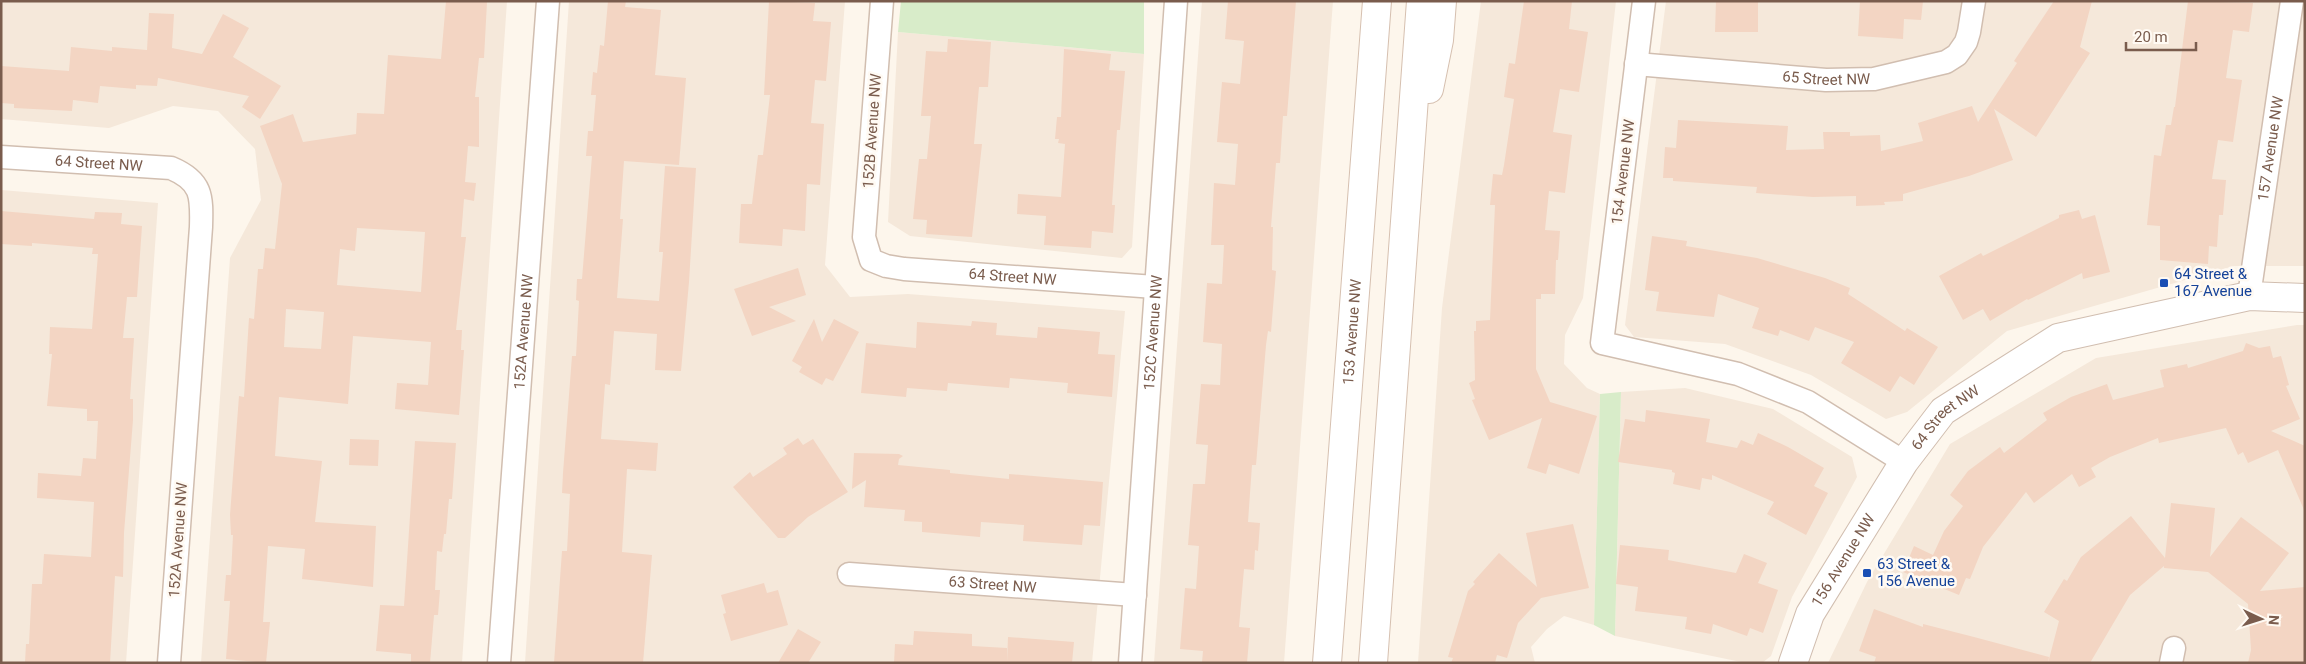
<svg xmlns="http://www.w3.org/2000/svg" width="2306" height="664" font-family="Roboto,sans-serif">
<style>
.residential{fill:#f5e8da}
.green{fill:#d8ecc9}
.building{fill:#f3d5c3;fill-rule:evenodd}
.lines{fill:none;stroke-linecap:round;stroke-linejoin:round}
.minor-casing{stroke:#d1beb0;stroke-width:25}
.tertiary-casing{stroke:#d1beb0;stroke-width:30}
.secondary-casing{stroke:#d6c0b0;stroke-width:30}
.minor{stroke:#fff;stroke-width:22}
.tertiary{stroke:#fff;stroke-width:28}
.secondary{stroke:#fff;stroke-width:28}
.transit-dot{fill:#1a4fb4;stroke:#fffaf3;stroke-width:2}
.labels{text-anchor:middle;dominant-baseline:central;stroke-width:5;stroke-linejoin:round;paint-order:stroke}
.street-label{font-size:15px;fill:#7a5c4d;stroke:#fffaf3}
.transit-label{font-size:15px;fill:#164399;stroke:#fffaf3;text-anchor:start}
</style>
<rect width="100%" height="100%" fill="#fdf6ec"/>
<path class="residential" d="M1,1h506l-45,662h-261l29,-405 31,-58 -6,-51 -37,-38 -45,-5 -64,22 -108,-9z
M569,1h276l-20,264 25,32 58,-3 217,17 -33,352h-567z
M1202,1h131l-49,662h-130z
M1481,1h135l-33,297 -18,37 -1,29 23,24 13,6 -6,231 -30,-9 -17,13 -16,18 4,16h-117l24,-355z
M1666,1h639v265h-71l-227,65 -100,81 -21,7 -75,-44 -86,-31 -91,-7 -9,-12z
M898,32l246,22 -12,193 -10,11 -212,-22 -22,-14z
M1,190l157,13 -32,460h-125z
M2297,325h8v338h-477l39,-81 83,-138 146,-86z
M1685,388l88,21 79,48 5,20 -65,120 -21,59 -9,7h-16l-131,-27 6,-244z"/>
<path class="green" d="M901,1h243v53l-246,-22z
M1621,392l-6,244 -21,-11 6,-231z"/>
<path class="building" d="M446,1l41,1 -3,56h-5l-4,39h4v50l-11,-1 -3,36 11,1 -2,18 -10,-2 -3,38h5l-10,93h6l-1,20h3l-5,65 -64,-6 2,-26 31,2 3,-43 -78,-6 -5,68 -69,-7 -4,59 47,5 -7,61 61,4 -3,61 -71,-8 3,-30 -37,-3 -5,76h7l-4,41 -40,-4 4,-58h-6l2,-26h5l2,-40h-2l-1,-20 9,-119 5,1 5,-79 5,1 4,-50h5l2,-21 10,1 7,-65 -22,-58 33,-12 10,28 53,-8 1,-21 27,1 4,-59 53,4zM357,228l68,4 -4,60 -84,-7 3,-36 15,2zM286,309l38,3 -3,37 -37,-2z
M608,1h18l-1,6 36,3 -6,65 31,3 -7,87 -55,-4 -4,58h3l-6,79 42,3 4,-49h-4l6,-86 31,2 -7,114 -8,89 -26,-1 2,-36 -43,-3 -4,54 -5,-1 -4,55 57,4 -2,28 -29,-2 -5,83 30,3 -9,108h-89l8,-112h5l3,-57 -8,-1 1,-20 9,-117h4l3,-55 -3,-1 1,-21h5l10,-123h-6l2,-25h5l3,-36h-5l2,-23 4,1 3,-28 4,1z
M769,1l46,2 -2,18 18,1 -5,59 -11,-1 -4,43 13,1 -4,61 -13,-1 -2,47 -22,-2 -1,17 -43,-3 2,-39h11l6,-49h5l7,-60h-6z
M1228,1h68l-9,115h-4l-3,47h-4l-5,64h2l-1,43 4,1 -5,61 -3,-1 -2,14 -10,120h-4l-4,57 12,1 -2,28 -3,-1 -1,20 -10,-1 -5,58 11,1 -3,35h-45l1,-12 -23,-2 5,-61 11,1 3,-43 -11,-1 5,-61h12l3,-39 -12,-1 5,-60 19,1 2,-41 -19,-2 4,-59 15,1 2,-39h-13l3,-62 21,2 3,-41 -21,-2 5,-60 18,2 4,-43 -19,-2z
M1524,1h48l-3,28 19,3 -9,60 -19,-3 -7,43 19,3 -7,58 -16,-2 -4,39 15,1 -2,29h-2l-1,34h-14v5h-5v70l14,33 47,14 -18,58 -30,-10 -3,10 -19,-6 15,-50 -53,22 -17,-40 3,-1 -6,-16 6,-3 -1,-49h2v-10l14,-1 5,-115h-5l3,-31 9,1 2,-10 10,-66 -10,-2 5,-34 6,1z
M1716,1h42v31h-43z
M1860,1h63l-2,19 -17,-1 -1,20 -45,-3z
M2054,1h38l-12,46 10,6 -54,84 -42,-28 19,51 -44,16 -66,18v7l-19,1 1,3 -29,1v-10l-43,1 -57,-4 1,-6 -84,-6v-3h-10l2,-31 11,1 2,-28 110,6 -2,24 38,-1 -1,-17h27v4l30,-1 1,16 42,-10 -5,-18 54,-17 6,16 39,-59 -3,-2z
M2188,1l65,2 -4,29 -16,-2 -7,48 16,2 -9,62 -15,-2 -6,39 14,1 -3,35h-4l-2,32 -8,-1 -1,18 -48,-4v-34l-13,-1 7,-70 7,1 5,-31h5l3,-18h1z
M149,13l25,1 -2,34 30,6 21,-40 26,14 -16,29 48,29 -21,33 -18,-12 7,-11 -91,-18 -1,8 -21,-1v4l-36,-3 -2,17 -25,-3 -1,11 -58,-3v-4l-13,-1v-37l68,5 2,-24 41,4v-4l35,3z
M948,39l43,3 -3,45h-9l-5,57h8l-10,93 -46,-3 1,-14 -14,-1 6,-60h8l4,-43h-10l5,-65 21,1z
M1064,49l47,5 -2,16 16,1 -5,59h-3l-5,75h3l-2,28 -21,-2 -1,17 -47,-3 2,-29 -29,-2 1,-20 43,3 4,-53 -7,-1 1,-4h-4l2,-22h4z
M2079,210l3,9 13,-4 15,57 -27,7 -1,-6 -54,27 -1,-1 -37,22 -7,-12 -20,11 -24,-44 42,-23 2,3 76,-38v-3z
M1,211l93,8 1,-7 27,1 -1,11 21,2 -5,71h-10l-4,41h11l-4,61h3v21l-9,113 -1,44 -8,-1 -5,87h-85l1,-19h3l3,-60h10l2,-30 47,3 3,-55 -57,-4 1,-25 43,3 2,-18 13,1 2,-38h-11v-12l-40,-3 5,-52h-3l1,-27 42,2 6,-75h-6l1,-6 -61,-5v3l-31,-2z
M1652,236l35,5 -1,5 71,12 68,20 25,10 -2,6 57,37 2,-3 31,19 -24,38 -14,-9 -10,16 -49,-29 13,-21 -39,-15 -6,14 -29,-11 -2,6 -26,-8 7,-20 -41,-14 -4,23 -58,-6 3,-19 -14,-2z
M798,268l8,27 -37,12 27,14 -44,15 -18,-47z
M814,319l8,23 12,-23 25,13 -26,49 -7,-3 -4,7 -23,-13 3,-5 -10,-6z
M972,321l25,2 -1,12 41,3 1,-11 62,5 -2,22 17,1 -3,42 -45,-4 1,-10 -58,-5 -1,10 -61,-5 -1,8 -40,-3 -1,9 -45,-4 5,-50 50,5 1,-26 54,4z
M2246,343l13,5 11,-2 3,12 8,-2 8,29 -3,1 14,33 -29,12 34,15v66l-27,-62 -30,13 -5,-11 -5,3 -12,-27 -67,15 -1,-5 -48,19 -19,11 5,9 -17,10 -7,-13 -38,29 -8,-11 -43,55 -13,32 -4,-1 -7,17 -56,-23 11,-26 19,9 11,-24 19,-25 -13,-11 18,-24 32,-24 4,6 43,-33 -4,-7 28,-16 36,-13 6,16 51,-13 -4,-17 27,-6 1,4 55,-17z
M1646,410l64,9 -4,23 31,6 4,-8 12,5 5,-12 30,14 36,21 -10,18 14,7 -22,42 -39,-21 7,-12 -62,-27v5l-10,-2 -2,12 -27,-6 2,-11 -3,-1v-2l-54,-8 7,-43 20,3z
M798,438l5,7 10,-6 35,53 -40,25 -23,21h-7l-45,-51 17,-15 3,5 34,-23 -4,-6z
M350,439l29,1 -1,26 -29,-1z
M415,441l41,2 -4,56h-3l-3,35h-2l-2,18 -5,-1 -2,39h5l-2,25h-4l-4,48h-19v-9l-35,-3 4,-46 24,1z
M854,453l45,1 4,2 -4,3 -1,6 52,5v3l59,6v-5l94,8 -3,44 -16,-1 -2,20 -59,-4 1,-16 -43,-3 -1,15 -58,-5v-10l-18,-1 1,-11 -41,-3 2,-27 -14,9z
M2171,503l44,5 -5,49 31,-40 48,36 -29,38 45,-4v76h-57l3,-13 -3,-46 -40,-32 -44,-4v-2l-34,29 -40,68h-42l11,-42 -15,-9 20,-33 3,2 14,-24 50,-41 34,42z
M1573,524l16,64 -48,10 -23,25 -11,35 -10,-3 -2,8h-44l2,-5 -5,-1 20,-66 7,-7 -2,-2 26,-29 38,34 -11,-54z
M1620,545l49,5 -1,10 68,13 8,-19 23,9 -9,20 20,7 -15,43 -13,-5 -3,8 -34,-12 -2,10 -26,-5 2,-12 -52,-6 3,-24 -22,-3z
M764,583l3,10 11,-3 10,35 -57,16 -8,-27 3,-1 -5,-18z
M1874,609l49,18v-3l51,13 75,20 -1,6h-174l2,-6 -17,-6z
M798,629l23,13 -13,21h-30z
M914,631l58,3v12l35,2v14l1,-25 66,5 -2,21h-178l1,-19 18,1z"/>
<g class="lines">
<defs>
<g id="minor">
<path id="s1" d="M882,1l-18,236 7,23 15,6 18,3 251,18"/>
<path d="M1644,1l-42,342 136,31 70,28 96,60"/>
<path id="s2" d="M1636,64l190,16 48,-1 72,-17 11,-7 9,-13 3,-10 5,-31"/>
<path id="s3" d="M1,157l170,11c31,13 31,28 30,59l-32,436"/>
<path id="s4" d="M2249,296l43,-295"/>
<path id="s5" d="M849,574l286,21"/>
<path id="s6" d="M499,663l49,-662"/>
<path id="s7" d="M1130,663l46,-662"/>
<path d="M2171,663l3,-15"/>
</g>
<g id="tertiary">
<path id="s8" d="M1793,663l17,-49 94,-152 39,-51 115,-73 191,-42 56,2"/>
</g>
<g id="secondary">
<path d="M1429,89l10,-49 3,-39"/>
<path id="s9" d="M1327,663l50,-662"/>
<path d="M1373,663l48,-662"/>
</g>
</defs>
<use href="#minor" class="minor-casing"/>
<use href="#tertiary" class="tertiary-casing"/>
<use href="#secondary" class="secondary-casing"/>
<use href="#minor" class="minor"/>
<use href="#tertiary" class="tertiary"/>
<use href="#secondary" class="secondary"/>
</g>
<g class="transit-dot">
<rect x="2159" y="278" width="10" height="10" rx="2.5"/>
<rect x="1862" y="568" width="10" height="10" rx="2.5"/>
</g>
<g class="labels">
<g class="street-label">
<text stroke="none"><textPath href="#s2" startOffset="191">65 Street NW</textPath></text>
<text transform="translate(872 131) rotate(-86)">152B Avenue NW</text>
<text stroke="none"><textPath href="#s4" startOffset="149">157 Avenue NW</textPath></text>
<text stroke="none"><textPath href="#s3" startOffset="98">64 Street NW</textPath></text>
<text transform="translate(1623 172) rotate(-83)">154 Avenue NW</text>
<text stroke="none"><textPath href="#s1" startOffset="404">64 Street NW</textPath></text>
<text stroke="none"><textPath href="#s6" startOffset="332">152A Avenue NW</textPath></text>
<text stroke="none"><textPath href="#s7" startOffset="331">152C Avenue NW</textPath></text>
<text stroke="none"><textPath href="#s9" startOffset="332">153 Avenue NW</textPath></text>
<text stroke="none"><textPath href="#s8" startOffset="292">64 Street NW</textPath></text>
<text transform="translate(178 540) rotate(-86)">152A Avenue NW</text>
<text stroke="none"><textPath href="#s8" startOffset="115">156 Avenue NW</textPath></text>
<text stroke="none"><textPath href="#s5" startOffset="144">63 Street NW</textPath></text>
</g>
<g class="transit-label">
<text x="2174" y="274">64 Street &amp;<tspan x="2174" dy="17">167 Avenue</tspan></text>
<text x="1877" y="564">63 Street &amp;<tspan x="1877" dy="17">156 Avenue</tspan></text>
</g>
</g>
<rect width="2306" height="664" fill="none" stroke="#7a5c4d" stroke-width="5"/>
<g transform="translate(2261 619) rotate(94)" stroke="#fffaf3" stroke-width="4" paint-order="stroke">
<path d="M0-4L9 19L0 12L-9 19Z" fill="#7a5c4d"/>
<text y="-8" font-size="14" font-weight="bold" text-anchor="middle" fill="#7a5c4d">N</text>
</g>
<path d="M2126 42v8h70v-8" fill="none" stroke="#7a5c4d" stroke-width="2.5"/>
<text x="2134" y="42" font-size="15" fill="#7a5c4d" stroke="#fffaf3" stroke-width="4" paint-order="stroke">20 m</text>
</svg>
